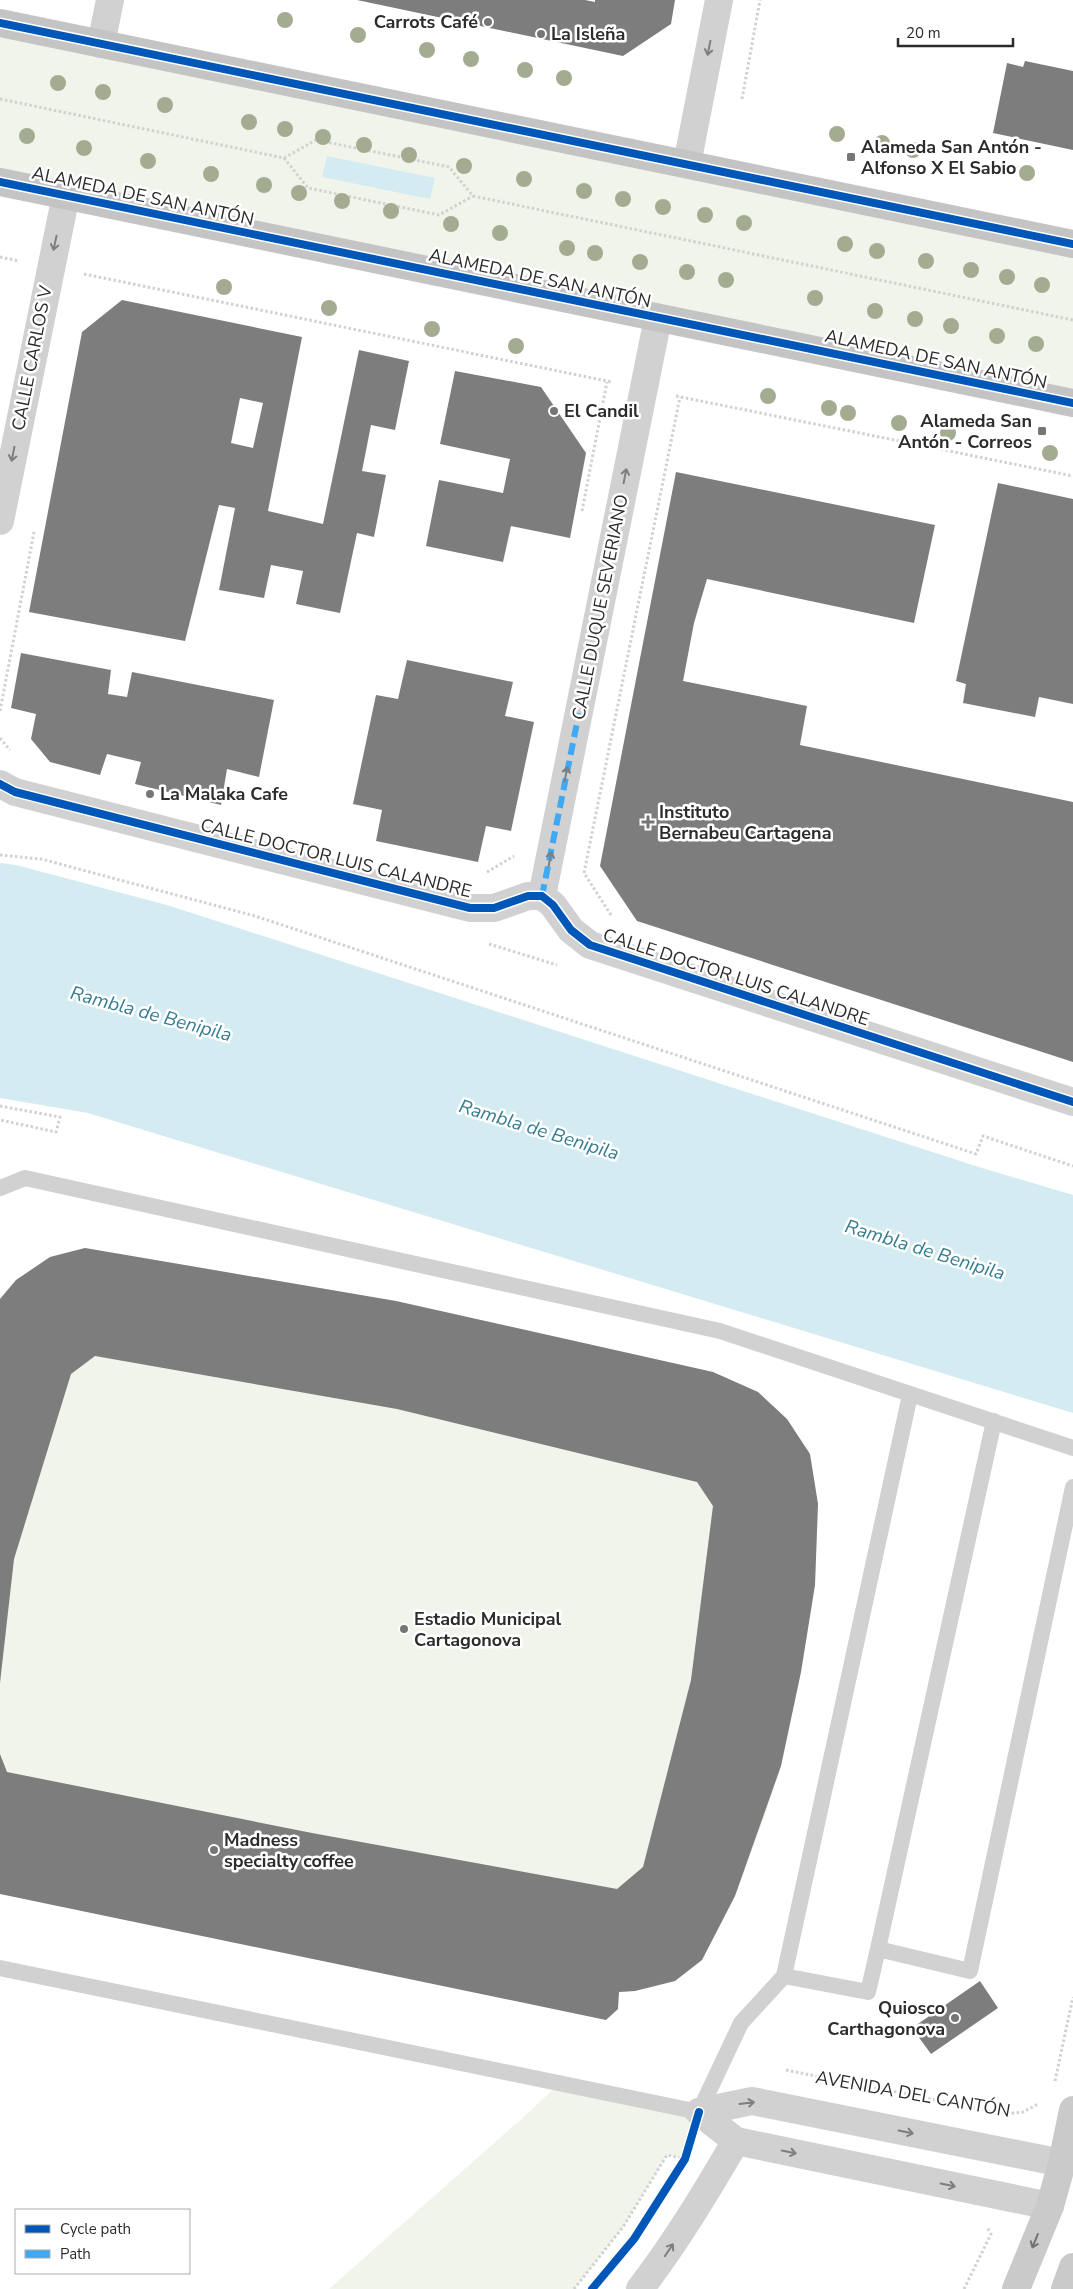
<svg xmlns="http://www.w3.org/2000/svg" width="1073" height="2289" font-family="'Nunito Sans',sans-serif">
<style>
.green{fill:#f1f4ea}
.water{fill:#d4ebf2}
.building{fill:#7d7d7d;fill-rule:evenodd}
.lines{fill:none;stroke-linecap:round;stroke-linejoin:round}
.path{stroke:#d1d1d1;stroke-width:3;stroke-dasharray:2.5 2.5;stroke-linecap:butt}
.lane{stroke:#d1d1d1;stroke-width:16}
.street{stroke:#d1d1d1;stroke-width:28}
.secondary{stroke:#cacaca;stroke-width:28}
.primary{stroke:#c4c4c4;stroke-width:28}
.quiet{stroke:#3fa9f5;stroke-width:6;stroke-dasharray:12 6;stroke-linecap:butt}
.cycleway-casing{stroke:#fff;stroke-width:11}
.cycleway{stroke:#0057b8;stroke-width:8}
.tree{fill:#a3ac91}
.oneway{stroke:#7e7e7e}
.oneway2{stroke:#737373}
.poi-dot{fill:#767676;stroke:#fff;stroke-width:2}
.labels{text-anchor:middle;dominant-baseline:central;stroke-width:5;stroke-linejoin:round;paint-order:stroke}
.poi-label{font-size:18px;font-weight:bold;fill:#2c2c2c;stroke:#fff;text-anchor:start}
.street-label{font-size:18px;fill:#2c2c2c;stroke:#fff}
.water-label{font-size:19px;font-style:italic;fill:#377d90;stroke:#fff}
</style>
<rect width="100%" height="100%" fill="#fff"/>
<path class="green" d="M0,23l1073,221v159l-1073,-221z
M85,1248l311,53 317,71 45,20 29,27 23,35 8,50 -3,81 -14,87 -20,94 -17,52 -29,78 -33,64 -27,21 -40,10 -44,3 -591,-131v-564l16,-19 34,-23z
M560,2083l139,29 -14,47 -18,-4 -44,72 -49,62h-245l189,-167z"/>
<path class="water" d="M327,156l108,22 -5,21 -108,-22z
M0,863l16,2 151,40 815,263 91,27v218l-985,-300 -88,-15z"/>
<path class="building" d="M357,0h228l10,2v-2h80l-4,24 -48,32z
M1025,61l48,10v79l-80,-17 14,-70 16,4z
M122,300l180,37 -34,174 55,13 36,-174 50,11 -14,69 -24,-5 -9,46 24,4 -12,62 -17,-4 -17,80 -44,-9 7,-33 -32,-6 -7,33 -45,-8 16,-82 -16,-3 -34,136 -156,-29 53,-280zM240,398l23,5 -10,45 -22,-5z
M455,371l86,16 45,66 -16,85 -59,-12 -8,36 -77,-16 13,-66 64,13 7,-34 -70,-15z
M676,472l259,53 -21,98 -207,-44 -13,44 -11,58 124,25 -7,39 273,57v260l-436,-141 -37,-55z
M998,483l75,16v205l-34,-7 -4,20 -72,-14 3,-19 -10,-3z
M21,653l90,17 -3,24 19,3 5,-25 142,28 -15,77 -32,-8 -6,36 -86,-21 6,-22 -34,-8 -7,21 -50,-13 -19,-23 5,-25 -25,-6z
M407,660l106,22 -8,34 29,6 -23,109 -25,-5 -8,36 -102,-21 6,-31 -29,-6 23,-109 22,4z
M85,1248l311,53 317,71 45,20 29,27 23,35 8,50 -3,81 -14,87 -20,94 -46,130 -33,64 -27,21 -40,10 -16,1 -1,17 -12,11 -606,-126v-140l7,18 305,61 305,56 26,-22 48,-187 22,-174 -16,-24 -300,-73 -302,-53 -24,18 -57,185 -14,124v-384l16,-19 34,-23z
M980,1981l18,27 -67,46 -19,-26z"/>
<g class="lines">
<path class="path" d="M0,99l284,59 24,30 131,27 34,-19
M742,99l18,-99
M284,158l32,-18 133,27 24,29 600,124
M0,257l19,4
M84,274l528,108
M676,396l397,80
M582,511l25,-129
M0,711l34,-179
M0,738l10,12
M0,855l41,4 214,57 721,238 7,-18 90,30
M487,872l27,-16
M611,915l-27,-42 96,-476
M489,944l68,21
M0,1106l60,11 -4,15 -56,-12
M786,2070l220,44 17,-2 15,-8
M1055,2081l18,-84
M574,2289l49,-62 44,-72 18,4
M964,2289l27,-55 -4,-7"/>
<path class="lane" d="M0,1188l25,-10 695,153 353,117
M878,1949l116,-528
M0,1968l699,144 42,-89 43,-47 126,-581
M784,1976l84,16 10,-43 92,22 103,-484"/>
<path class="street" d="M101,44l9,-44
M687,164l32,-164
M0,521l66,-326
M0,784l15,8 455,116h24l34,-12h14l11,9 18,25 19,15 483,157
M542,896l116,-578
M699,2112l53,-11 310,62
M699,2112l37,29 314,65
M640,2289c36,-47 66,-97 96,-148"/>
<path class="secondary" d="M1016,2289l34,-83 12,-43 11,-53
M1065,2289l8,-22"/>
<path class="primary" d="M0,23l1073,221
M0,182l1073,221"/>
<path class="quiet" d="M542,896l37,-183"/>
<defs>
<path id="cycleway" d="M0,23l1073,221
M0,182l1073,221
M0,784l15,8 455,116h24l34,-12h14l11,9 18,25 19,15 483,157
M592,2289l42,-50 51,-80 14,-47"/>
</defs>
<use href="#cycleway" class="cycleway-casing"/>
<use href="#cycleway" class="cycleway"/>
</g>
<g class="tree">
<circle cx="285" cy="20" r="8"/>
<circle cx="358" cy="35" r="8"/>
<circle cx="427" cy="50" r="8"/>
<circle cx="471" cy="59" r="8"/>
<circle cx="525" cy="70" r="8"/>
<circle cx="564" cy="78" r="8"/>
<circle cx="58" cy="83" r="8"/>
<circle cx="103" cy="92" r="8"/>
<circle cx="165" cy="105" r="8"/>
<circle cx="249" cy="122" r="8"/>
<circle cx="285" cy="129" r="8"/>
<circle cx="837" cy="134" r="8"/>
<circle cx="27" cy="136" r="8"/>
<circle cx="323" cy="137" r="8"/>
<circle cx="882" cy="143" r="8"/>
<circle cx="364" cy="145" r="8"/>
<circle cx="84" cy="148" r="8"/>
<circle cx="913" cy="150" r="8"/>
<circle cx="409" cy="155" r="8"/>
<circle cx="148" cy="161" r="8"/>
<circle cx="464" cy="166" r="8"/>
<circle cx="1027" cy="173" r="8"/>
<circle cx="211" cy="174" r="8"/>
<circle cx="524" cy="179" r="8"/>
<circle cx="264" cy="185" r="8"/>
<circle cx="584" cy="191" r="8"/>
<circle cx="299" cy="193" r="8"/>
<circle cx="623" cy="199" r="8"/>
<circle cx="342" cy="201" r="8"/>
<circle cx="663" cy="207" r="8"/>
<circle cx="391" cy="211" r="8"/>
<circle cx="705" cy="215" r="8"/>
<circle cx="744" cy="223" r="8"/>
<circle cx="451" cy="224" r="8"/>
<circle cx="500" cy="233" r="8"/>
<circle cx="845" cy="244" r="8"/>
<circle cx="567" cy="248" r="8"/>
<circle cx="877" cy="251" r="8"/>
<circle cx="595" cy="253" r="8"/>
<circle cx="926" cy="261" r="8"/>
<circle cx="640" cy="262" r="8"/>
<circle cx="971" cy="270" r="8"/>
<circle cx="687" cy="272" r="8"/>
<circle cx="1007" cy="277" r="8"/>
<circle cx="726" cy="280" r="8"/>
<circle cx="1042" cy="285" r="8"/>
<circle cx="224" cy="287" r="8"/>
<circle cx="815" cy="298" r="8"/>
<circle cx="329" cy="308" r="8"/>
<circle cx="875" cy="311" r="8"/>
<circle cx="915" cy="319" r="8"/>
<circle cx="951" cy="326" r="8"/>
<circle cx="432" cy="329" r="8"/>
<circle cx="997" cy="336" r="8"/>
<circle cx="1036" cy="344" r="8"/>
<circle cx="516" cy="346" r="8"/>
<circle cx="768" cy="396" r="8"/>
<circle cx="829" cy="408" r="8"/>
<circle cx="848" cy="413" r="8"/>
<circle cx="899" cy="423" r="8"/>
<circle cx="948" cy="433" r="8"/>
<circle cx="1050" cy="453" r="8"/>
</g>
<defs><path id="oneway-shaft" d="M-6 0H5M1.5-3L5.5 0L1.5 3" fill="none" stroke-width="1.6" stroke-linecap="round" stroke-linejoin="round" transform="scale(1.25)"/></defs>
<g class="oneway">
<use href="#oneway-shaft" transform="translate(709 48) rotate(101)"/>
<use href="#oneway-shaft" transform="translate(55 243) rotate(102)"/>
<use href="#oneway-shaft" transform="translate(13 454) rotate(101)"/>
<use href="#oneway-shaft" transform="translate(625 476) rotate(-79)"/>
<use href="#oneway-shaft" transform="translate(566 774) rotate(-79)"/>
<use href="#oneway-shaft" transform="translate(550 859) rotate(-79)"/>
<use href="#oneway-shaft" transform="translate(747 2103) rotate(-7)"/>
<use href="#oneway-shaft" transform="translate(906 2132) rotate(11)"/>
<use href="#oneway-shaft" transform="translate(789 2152) rotate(12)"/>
<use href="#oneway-shaft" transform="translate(948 2185) rotate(12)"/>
<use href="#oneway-shaft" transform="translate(669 2250) rotate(-56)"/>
</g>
<use class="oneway2" href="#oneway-shaft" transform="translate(1035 2241) rotate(112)"/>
<g class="poi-dot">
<circle cx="488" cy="22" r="5"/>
<circle cx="541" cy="34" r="5"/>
<rect x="846" y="152" width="10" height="10" rx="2.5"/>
<circle cx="554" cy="411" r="5"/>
<rect x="1037" y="426" width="10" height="10" rx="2.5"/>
<circle cx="150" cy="794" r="5"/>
<path d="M645.5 814.5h5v5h5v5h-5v5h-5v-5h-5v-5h5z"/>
<circle cx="404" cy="1629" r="5"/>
<circle cx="214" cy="1850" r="5"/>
<circle cx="955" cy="2018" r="5"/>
</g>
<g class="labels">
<g class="poi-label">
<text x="478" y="22" text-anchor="end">Carrots Café</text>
<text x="551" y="34">La Isleña</text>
<text x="861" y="147">Alameda San Antón -<tspan x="861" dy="21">Alfonso X El Sabio</tspan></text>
<text x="564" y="411">El Candil</text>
<text x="1032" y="421" text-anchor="end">Alameda San<tspan x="1032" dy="21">Antón - Correos</tspan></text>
<text x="160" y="794">La Malaka Cafe</text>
<text x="659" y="812">Instituto<tspan x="659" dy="21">Bernabeu Cartagena</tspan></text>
<text x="414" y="1619">Estadio Municipal<tspan x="414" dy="21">Cartagonova</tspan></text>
<text x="224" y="1840">Madness<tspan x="224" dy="21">specialty coffee</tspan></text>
<text x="945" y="2008" text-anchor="end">Quiosco<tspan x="945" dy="21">Carthagonova</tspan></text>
</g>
<g class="street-label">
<text transform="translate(143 196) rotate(12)">ALAMEDA DE SAN ANTÓN</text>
<text transform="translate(540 278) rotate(12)">ALAMEDA DE SAN ANTÓN</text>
<text transform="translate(32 358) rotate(-79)">CALLE CARLOS V</text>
<text transform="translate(936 359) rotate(12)">ALAMEDA DE SAN ANTÓN</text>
<text transform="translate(600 607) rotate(-79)">CALLE DUQUE SEVERIANO</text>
<text transform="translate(336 858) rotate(14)">CALLE DOCTOR LUIS CALANDRE</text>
<text transform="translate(736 977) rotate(18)">CALLE DOCTOR LUIS CALANDRE</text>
<text transform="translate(913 2094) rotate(10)">AVENIDA DEL CANTÓN</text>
</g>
<g class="water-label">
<text transform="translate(151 1014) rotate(15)">Rambla de Benipila</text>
<text transform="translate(539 1130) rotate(17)">Rambla de Benipila</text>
<text transform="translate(925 1250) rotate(17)">Rambla de Benipila</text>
</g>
</g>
<rect x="15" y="2209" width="175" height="65" fill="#ffffff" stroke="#ababab"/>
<rect x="25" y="2225" width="25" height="8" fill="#0057b8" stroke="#ababab"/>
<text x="60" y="2234" font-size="15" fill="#2c2c2c">Cycle path</text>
<rect x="25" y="2250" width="25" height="8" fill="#3fa9f5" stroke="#ababab"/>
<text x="60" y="2259" font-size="15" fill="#2c2c2c">Path</text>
<path d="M898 38v8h115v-8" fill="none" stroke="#2c2c2c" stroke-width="2.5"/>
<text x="906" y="38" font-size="15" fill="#2c2c2c" stroke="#ffffff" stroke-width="4" paint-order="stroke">20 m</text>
</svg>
